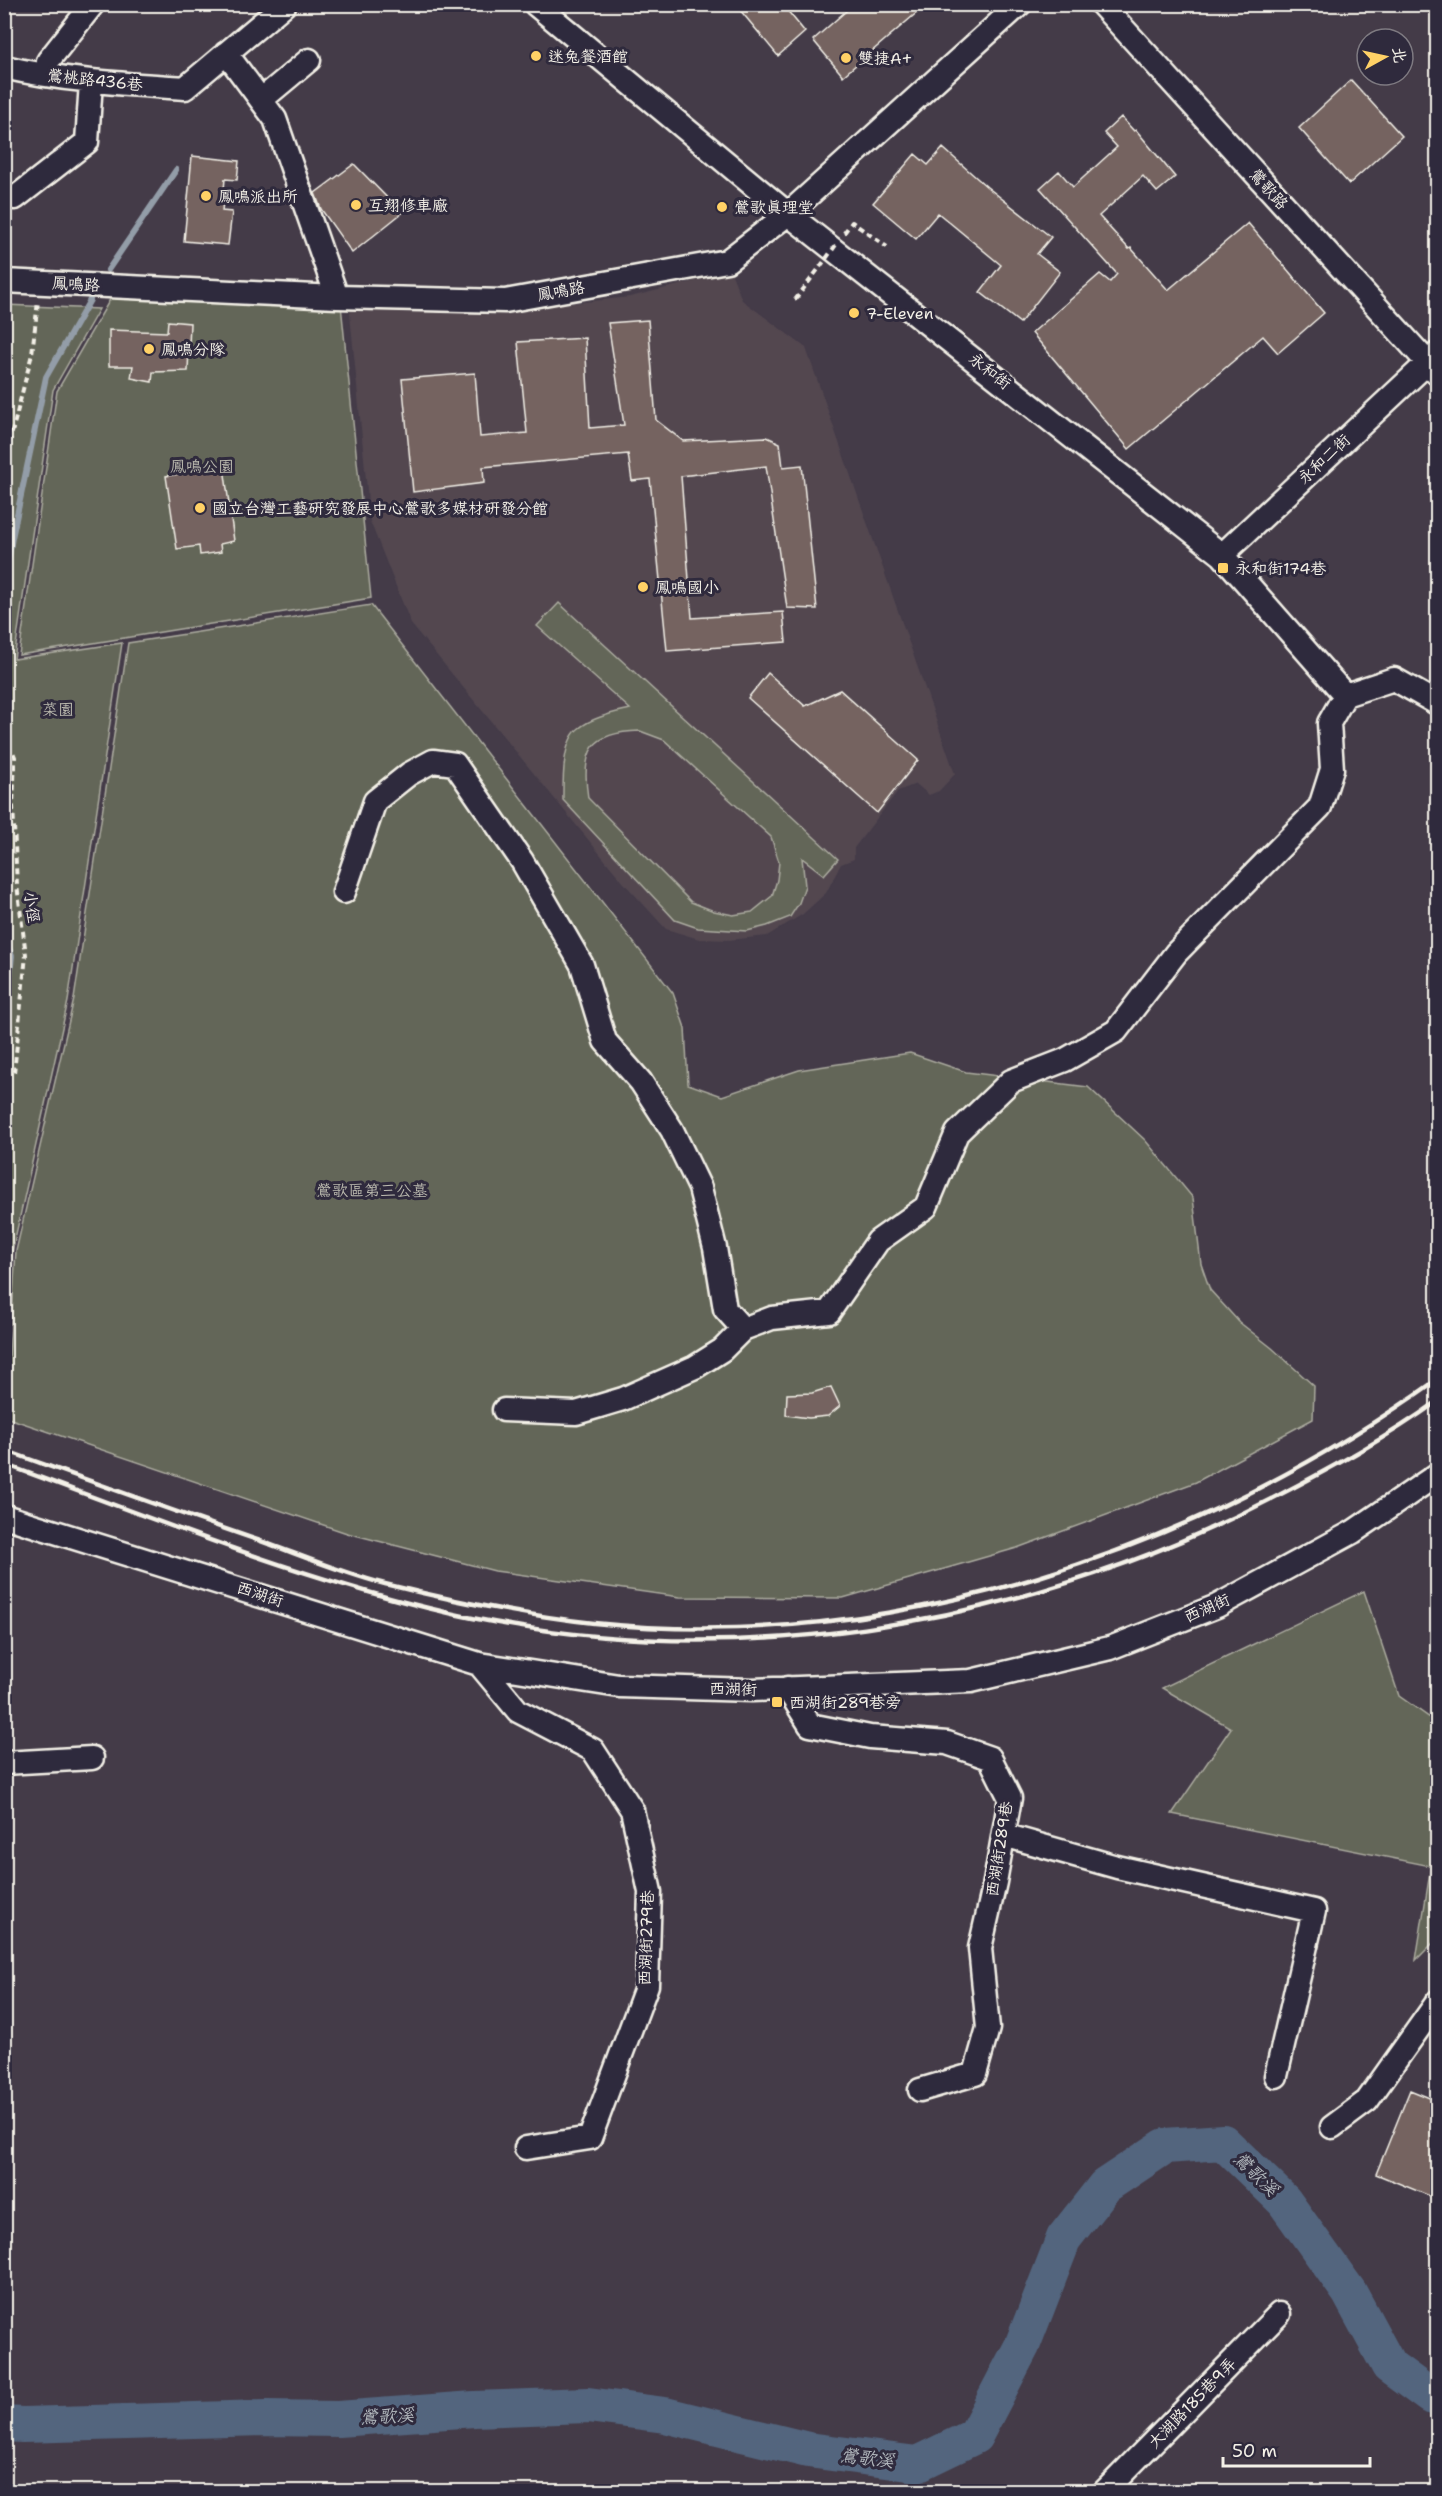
<svg xmlns="http://www.w3.org/2000/svg" width="1442" height="2496" font-family="'Shantell Sans','LXGW WenKai TC',sans-serif">
<style>
.built{fill:#524750}
.green{fill:#646658;stroke:#acaca0;stroke-width:1.5;fill-rule:evenodd}
.lines{fill:none;stroke-linecap:round;stroke-linejoin:round}
.stream{stroke:#939da8;stroke-width:6}
.river{stroke:#52657e;stroke-width:36}
.building{fill:#746361;stroke:#f4f1e8;stroke-width:1.5}
.minor-casing{stroke:#f4f1e8;stroke-width:27}
.path{stroke:#f4f1e8;stroke-width:4;stroke-dasharray:6 4.5;stroke-linecap:butt}
.minor{stroke:#2f2a3d;stroke-width:22}
.rail{stroke:#f4f1e8;stroke-width:4.5}
.path-bridge{stroke:#f4f1e8;stroke-width:4;stroke-dasharray:6 4.5;stroke-linecap:butt}
.poi-dot{fill:#ffd166;stroke:#2f2a3d;stroke-width:2}
.labels{text-anchor:middle;dominant-baseline:central;stroke-width:6;stroke-linejoin:round;paint-order:stroke}
.poi-label{font-size:16px;fill:#f4f1e8;stroke:#2f2a3d;text-anchor:start}
.street-label{font-size:16px;fill:#f4f1e8;stroke:#2f2a3d}
.park-label{font-size:16px;fill:#bab9ae;stroke:#2f2a3d}
.water-label{font-size:18px;font-style:italic;fill:#b3b9be;stroke:#2f2a3d}
</style>
<rect width="100%" height="100%" fill="#443b48"/>
<filter id="ink" filterUnits="userSpaceOnUse"><feTurbulence type="fractalNoise" baseFrequency=".0167" numOctaves="2"/><feDisplacementMap in="SourceGraphic" scale="12" xChannelSelector="R" yChannelSelector="G"/><feConvolveMatrix kernelMatrix="1 2 1 2 8 2 1 2 1" color-interpolation-filters="sRGB"/></filter>
<g filter="url(#ink)">
<path class="built" d="M731,272l11,28 64,48 149,426 -16,17 -10,4 -13,-11 -18,7 -44,57v11l-13,5 -15,29 -23,21 -36,22 -38,4 -30,-1 -33,-10 -43,-47 -212,-258 -41,-103 -20,-207 1,-12 156,8 123,-13z"/>
<path class="green" d="M112,296l229,9 30,293 -352,57 38,-264z
M5,305l94,4 -46,81 -39,269 108,-16 -54,358 -56,251 -7,99z
M559,603l279,256 -14,16 -22,-17 3,28 -6,17 -9,14 -23,9 -20,5 -49,-3 -23,-8 -112,-120c0,-19 -1,-58 15,-71 14,-12 36,-16 52,-20l-93,-83zM640,731l24,9 107,97 8,25 -2,18 -5,16 -20,16 -19,3 -19,-4 -23,-9 -103,-104c-7,-47 2,-66 52,-67z
M371,605l302,388 12,35 3,56 34,12 77,-26 111,-17 56,19 122,15 57,53 48,58 8,66 9,26 29,32 33,26 42,38 -1,33 -117,63 -179,66 -174,50 -163,-1 -185,-26 -148,-38 -342,-116 11,-166 58,-252 54,-356z
M1364,1591l35,105 38,27v216l-21,21 15,-94 -259,-52 59,-86 -69,-40z"/>
<g class="lines">
<path class="stream" d="M108,270l68,-100
M4,584l8,-46 34,-161 44,-77
M4,935l8,21 -8,78"/>
<path class="river" d="M4,2424l19,1 243,-7 72,1 136,-10 114,-4 77,10 143,35 109,14 58,-28 47,-90 42,-108 41,-52 60,-40 58,-4 61,59 65,91 40,74 41,30 8,2"/>
</g>
<path class="building" d="M735,4h47l23,28 -27,24z
M854,4h73l-84,72 -30,-36z
M1351,80l51,56 -53,48 -50,-56z
M1121,117l13,14 2,-1 39,47 -18,15 -14,-16 -44,40 30,33 2,-1 37,42 80,-67 76,90 -46,40 -15,-17 -134,113 -97,-116 68,-59 10,8 7,-8 -77,-86 19,-17 14,16 44,-40 -13,-14z
M943,148l44,39 64,50 -14,17 23,18 -40,51 -40,-31 21,-27 -63,-52 -22,26 -43,-36 42,-49 13,11z
M192,156l47,5 -2,19 -12,-1 -3,32 10,1 -4,33 -44,-4z
M354,164l48,49 -50,40 -31,-44 -6,-16z
M648,320l8,100 27,21 84,-4 13,6 3,24 19,-2 15,144 -30,-1 -21,-142 -85,10 11,142 91,-6 3,30 -119,9 -17,-172 -18,2 -4,-27 -145,13 1,16 -71,9 -11,-113 73,-6 5,64 47,-4 -9,-91 67,-4 5,90 34,-3 -16,-102z
M168,321l22,2 -2,48 -35,1 -1,10 -21,-4 2,-12h-24v-36l58,2z
M224,467l10,74 -14,3 1,8 -21,3 -1,-9 -22,3 -11,-73z
M768,673l37,33 35,-16 78,70 -41,53 -129,-115z
M831,1387l9,19 -12,10 -19,2 -23,-3 1,-21 25,-1z
M1410,2090l27,11v98l-61,-25z"/>
<g class="lines">
<defs>
<path id="minor" d="M535,4l253,210 434,341 123,140 49,-16 44,25
M1101,4l337,370
M226,53l49,66 62,178
M48,61l45,-57
M4,67c60,14 121,17 181,21l100,-84
M261,100l48,-40
M15,198l72,-56 4,-60
M4,281l333,16 168,4 222,-40 61,-47 232,-210
M1222,555l216,-202
M344,892l31,-91 34,-27 24,-13 22,3 67,97 60,104 23,76 36,41 31,48 28,58 15,60 10,61 18,20
M504,1410l72,3 47,-14 72,-32 27,-17 21,-21 29,-11 57,-6 49,-71 48,-34 31,-74 54,-52 54,-21 51,-29 60,-78 144,-146 12,-38 -3,-46 16,-28
M4,1516l475,148 140,22 133,4 219,-9 139,-33 107,-42 136,-74 85,-58
M479,1664l39,47 75,39 39,60 18,82 -3,93 -57,153 -64,10
M787,1688l23,37 60,12 77,6 43,15 20,40 -15,84 -15,66 8,80 -13,46 -55,16
M4,1763l88,-5
M1004,1835l113,32 197,44 -38,165
M1332,2127l35,-26 71,-100
M1104,2492l175,-178"/>
</defs>
<use href="#minor" class="minor-casing"/>
<path class="path" d="M844,233l8,-11 35,25
M795,300l25,-33
M4,464l28,-110 6,-53
M4,750l9,2 2,5 -2,49 4,79 9,70 -12,118"/>
<use href="#minor" class="minor"/>
<path class="rail" d="M4,1450c89,32 177,64 265,94 38,14 77,30 116,40 68,17 138,31 209,39 300,31 601,-71 844,-244
M4,1464c140,51 279,108 424,144 288,71 593,22 853,-114 54,-28 107,-57 157,-93"/>
<path class="path-bridge" d="M820,267l18,-25"/>
</g>
</g>
<g class="poi-dot">
<circle cx="536" cy="56" r="6"/>
<circle cx="846" cy="58" r="6"/>
<circle cx="206" cy="196" r="6"/>
<circle cx="356" cy="205" r="6"/>
<circle cx="722" cy="207" r="6"/>
<circle cx="854" cy="313" r="6"/>
<circle cx="149" cy="349" r="6"/>
<circle cx="200" cy="508" r="6"/>
<rect x="1217" y="562" width="12" height="12" rx="3"/>
<circle cx="643" cy="587" r="6"/>
<rect x="771" y="1696" width="12" height="12" rx="3"/>
</g>
<g class="labels">
<g class="poi-label">
<text x="548" y="56">迷兔餐酒館</text>
<text x="858" y="58">雙捷A+</text>
<text x="218" y="196">鳳鳴派出所</text>
<text x="368" y="205">互翔修車廠</text>
<text x="734" y="207">鶯歌真理堂</text>
<text x="866" y="313">7-Eleven</text>
<text x="161" y="349">鳳鳴分隊</text>
<text x="212" y="508">國立台灣工藝研究發展中心鶯歌多媒材研發分館</text>
<text x="1235" y="568">永和街174巷</text>
<text x="655" y="587">鳳鳴國小</text>
<text x="789" y="1702">西湖街289巷旁</text>
</g>
<g class="street-label">
<text transform="translate(95 80) rotate(6)">鶯桃路436巷</text>
<text transform="translate(1269 189) rotate(48)">鶯歌路</text>
<text transform="translate(76 284) rotate(3)">鳳鳴路</text>
<text transform="translate(561 291) rotate(-10)">鳳鳴路</text>
<text transform="translate(990 371) rotate(38)">永和街</text>
<text transform="translate(1324 459) rotate(-43)">永和二街</text>
<text transform="translate(32 907) rotate(82)">小徑</text>
<text transform="translate(260 1594) rotate(18)">西湖街</text>
<text transform="translate(1207 1608) rotate(-24)">西湖街</text>
<text transform="translate(733 1689) rotate(1)">西湖街</text>
<text transform="translate(999 1849) rotate(-81)">西湖街289巷</text>
<text transform="translate(646 1938) rotate(-88)">西湖街279巷</text>
<text transform="translate(1192 2403) rotate(-46)">大湖路185巷9弄</text>
</g>
<g class="park-label">
<text x="202" y="466">鳳鳴公園</text>
<text x="58" y="709">菜園</text>
<text x="372" y="1190">鶯歌區第三公墓</text>
</g>
<g class="water-label">
<text transform="translate(1256 2174) rotate(44)">鶯歌溪</text>
<text transform="translate(387 2416) rotate(-3)">鶯歌溪</text>
<text transform="translate(867 2458) rotate(7)">鶯歌溪</text>
</g>
</g>
<rect width="1442" height="2496" fill="none" stroke="#2f2a3d" stroke-width="24"/>
<rect x="12" y="12" width="1418" height="2472" fill="none" stroke="#f4f1e8" stroke-width="2" filter="url(#ink)"/>
<g transform="translate(1385 57) rotate(82)"><circle r="28" fill="#2f2a3d" stroke="#7e7a81" stroke-width="1.5"/>
<path d="M0-4.5L10 22L0 15L-10 22Z" fill="#ffd166"/>
<text y="-9" font-size="16" font-weight="bold" text-anchor="middle" fill="#f4f1e8">北</text>
</g>
<path d="M1223 2457v9h147v-9" fill="none" stroke="#f4f1e8" stroke-width="3"/>
<text x="1232" y="2457" font-size="18" fill="#f4f1e8" stroke="#2f2a3d" stroke-width="4.5" paint-order="stroke">50 m</text>
</svg>
